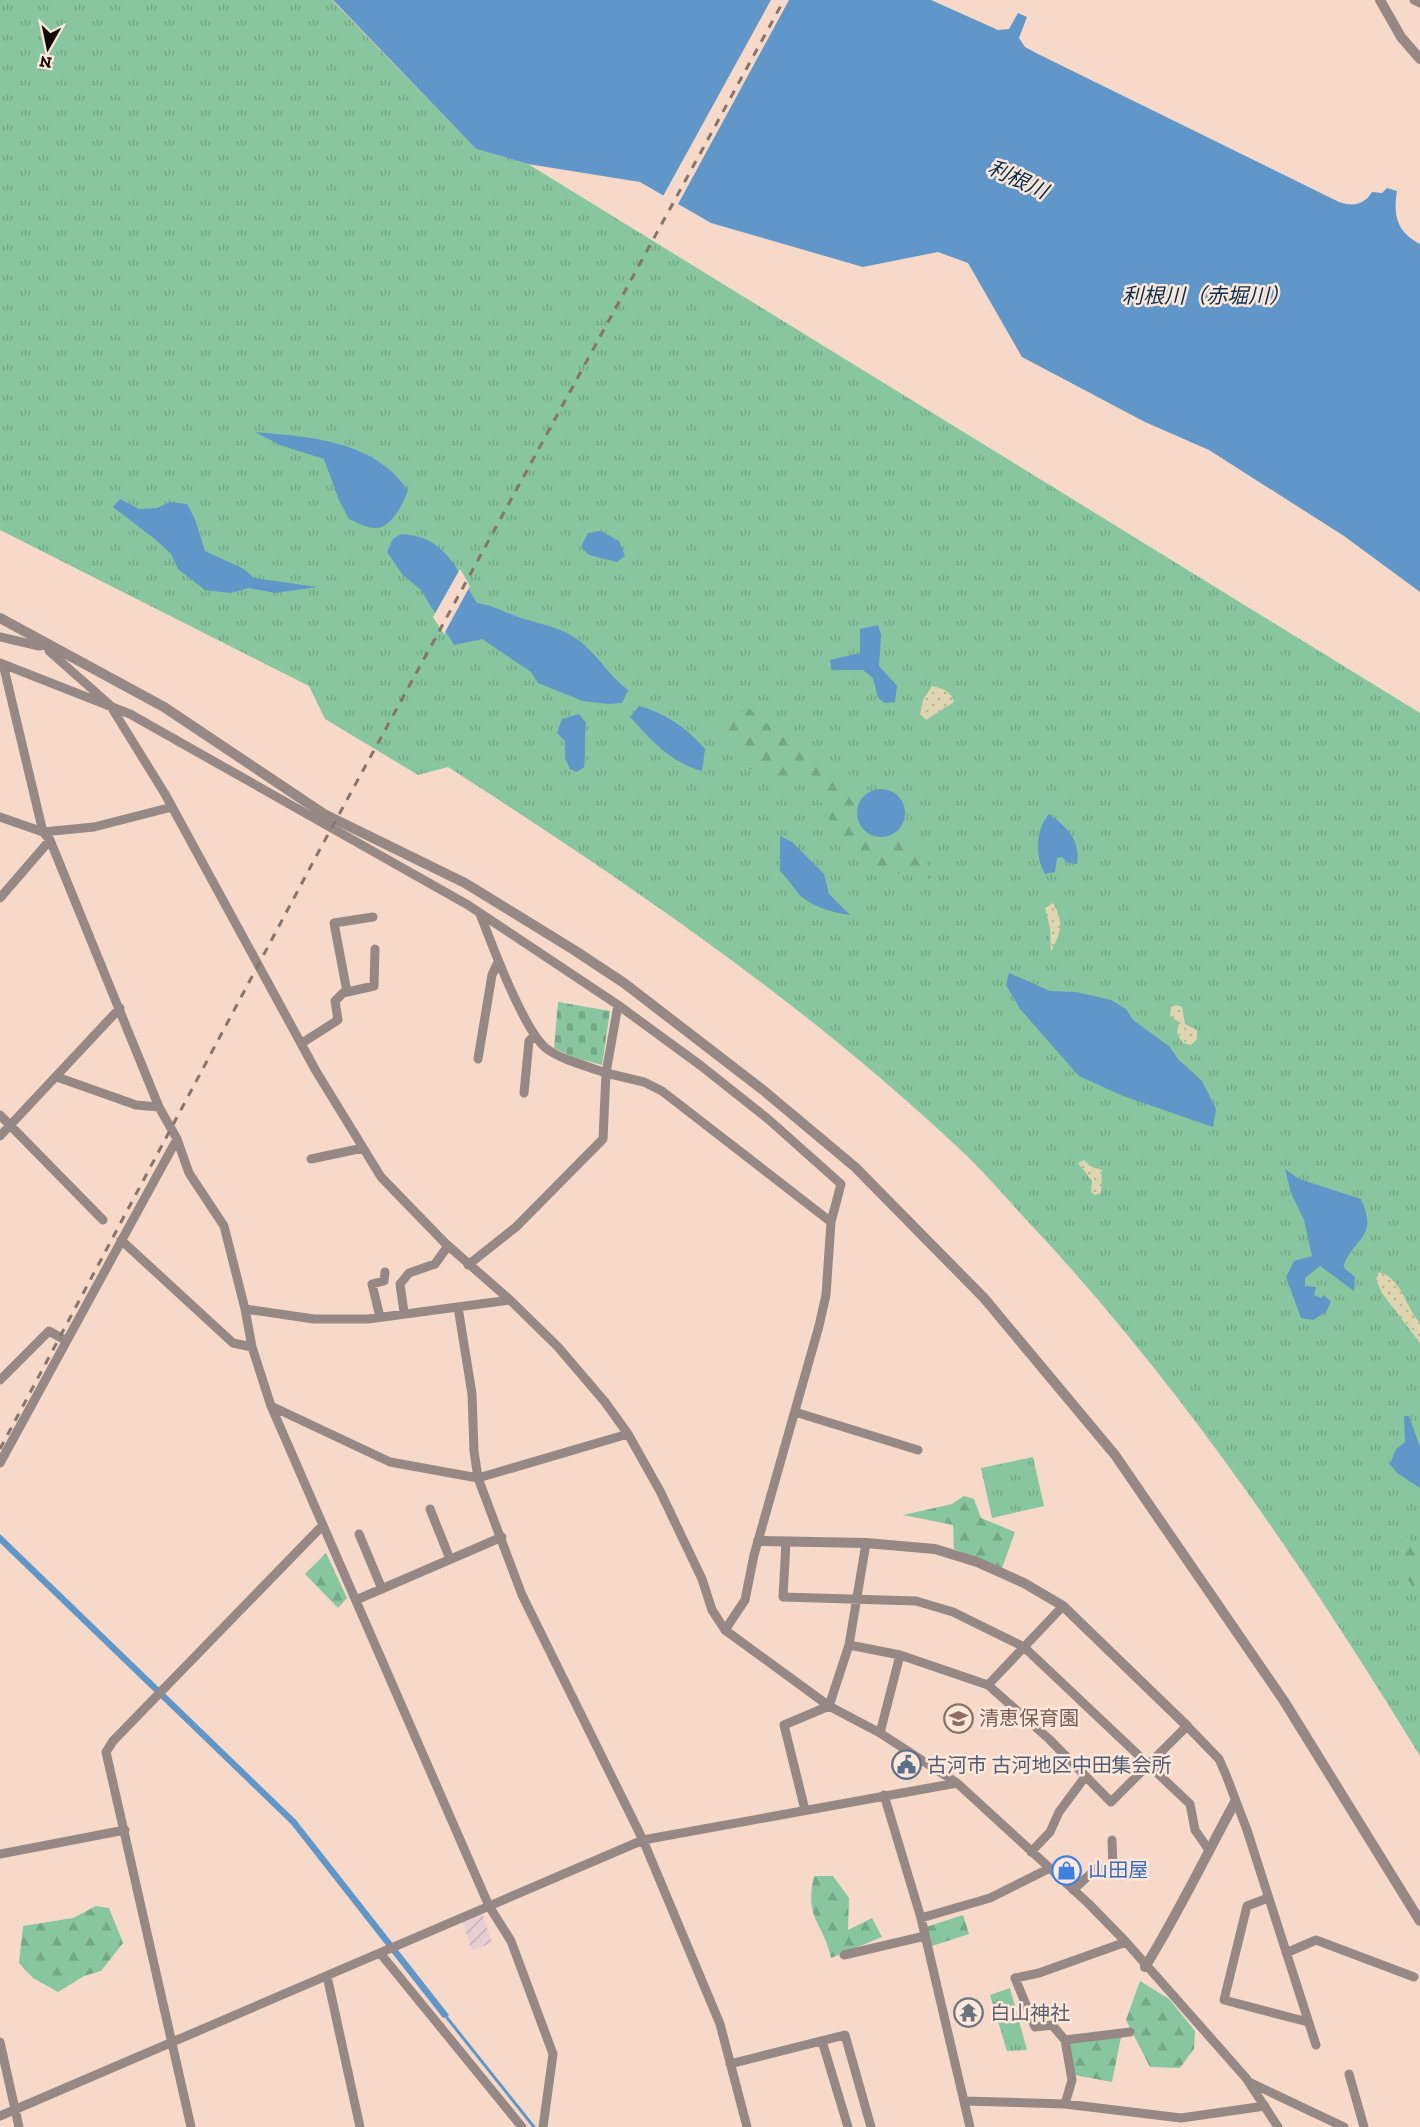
<svg xmlns="http://www.w3.org/2000/svg" width="1420" height="2127" font-family="'Zilla Slab','Noto Sans JP',serif">
<style>
.industrial{fill:url(#industrial-furrows)}
.grass{fill:url(#grass-tufts)}
.forest{fill:url(#forest-firs)}
.sand{fill:url(#sand-dots)}
.cemetery{fill:url(#cemetery-stones)}
.water{fill:#6196c9}
.pier{fill:#f6d9c8}
.lines{fill:none;stroke-linecap:round;stroke-linejoin:round}
.stream{stroke:#6196c9;stroke-width:3}
.minor{stroke:#968885;stroke-width:9}
.tertiary{stroke:#968885;stroke-width:10}
.rail{stroke:#88746a;stroke-width:3;stroke-dasharray:8 8;stroke-linecap:butt}
.labels{text-anchor:middle;dominant-baseline:central;stroke-width:5;stroke-linejoin:round;paint-order:stroke}
.education-label{font-size:20px;fill:#785e54;stroke:#ffe7da;text-anchor:start}
.service-label{font-size:20px;fill:#4e5e75;stroke:#ffe7da;text-anchor:start}
.shop-label{font-size:20px;fill:#366cbe;stroke:#ffe7da;text-anchor:start}
.worship-label{font-size:20px;fill:#5b616d;stroke:#ffe7da;text-anchor:start}
.water-label{font-size:21px;font-style:italic;fill:#052e50;stroke:#ffe7da}
</style>
<defs>
<pattern id="industrial-furrows" width="10" height="10" patternUnits="userSpaceOnUse" patternTransform="scale(1.5)"><rect width="10" height="10" fill="#e7ced4"/><path d="M-1 1l2-2M0 10L10 0M9 11l2-2" fill="none" stroke="#c5b0b4"/></pattern>
<pattern id="grass-tufts" width="24" height="20" patternUnits="userSpaceOnUse" patternTransform="scale(1.5)"><rect width="24" height="20" fill="#87c69e"/><path d="M3 7l-1-3M5 7V3M7 7l1-3M15 17l-1-3M17 17v-4M19 17l1-3" fill="none" stroke="#74a987"/></pattern>
<pattern id="forest-firs" width="22" height="20" patternUnits="userSpaceOnUse" patternTransform="scale(1.5)"><rect width="22" height="20" fill="#87c69e"/><path d="M5 1l3.5 6h-7zM16 11l3.5 6h-7z" fill="#74a987"/></pattern>
<pattern id="sand-dots" width="8" height="8" patternUnits="userSpaceOnUse" patternTransform="scale(1.5)"><rect width="8" height="8" fill="#dfd6b1"/><path d="M2 2h.1M6 6h.1" fill="none" stroke="#beb697" stroke-width="1.8" stroke-linecap="round"/></pattern>
<pattern id="cemetery-stones" width="16" height="16" patternUnits="userSpaceOnUse" patternTransform="scale(1.5)"><rect width="16" height="16" fill="#87c69e"/><path d="M2 7V4a2 2 0 0 1 4 0v3zM10 15v-3a2 2 0 0 1 4 0v3z" fill="#74a987"/></pattern>
</defs>
<rect width="100%" height="100%" fill="#f6d9c8"/>
<path class="industrial" d="M482,1913l10,30 -20,7 -10,-30z"/>
<path class="grass" d="M0,0h332l144,149 52,15 892,549v1043c-114,-186 -237,-368 -386,-528 -23,-24 -44,-50 -68,-73 -158,-150 -335,-270 -518,-388l-30,8 -93,-56 -16,-33 -309,-156z
M1033,1457l11,49 -52,12 -11,-50z
M1010,1988l17,62 -20,1 -17,-56z"/>
<path class="forest" d="M749,708l90,78 82,57 10,36 -48,-8 -36,-17 -36,-72 -62,-13 -32,-44z
M964,1496l10,3 7,19 34,14 -13,36 -48,-19 -1,-24 -50,-10 49,-11z
M1408,1536l12,16v47l-13,-21 -8,-32z
M326,1553l21,45 -9,10 -33,-34z
M814,1876h19l16,22 -1,32 24,-12 10,19 -51,21c-8,-37 -27,-38 -17,-82z
M96,1906l13,2 14,35 -22,28 -17,5 -26,16 -25,-14 -14,-15 4,-37 50,-8z
M963,1915l6,19 -37,12 -6,-19z
M1140,1981l29,18 26,32 -1,18 -14,19 -30,-1 -24,-47z
M1121,2037l-9,45 -38,-7 -5,-32z"/>
<path class="sand" d="M932,686c11,2 19,5 22,16l-28,18 -6,-6 3,-14z
M1053,903c11,18 8,31 -2,48l-1,-23 -5,-20z
M1176,1005l6,2 3,17 12,6v9l-6,6 -8,-2 -6,-9 2,-12 -9,-6 1,-9z
M1084,1160l6,6 12,4 -1,23 -6,2 -4,-3 1,-11 -14,-18z
M1379,1272c23,6 26,35 41,51v20l-38,-50 -6,-13z"/>
<path class="cemetery" d="M558,1002l52,9 -8,54 -30,-8 -18,-9z"/>
<path class="water" d="M333,0h598l67,30 11,-1 9,-16 9,4 -8,21 6,9 11,6 303,149c14,5 25,3 33,-10l10,1 5,-5 10,3c-4,25 0,41 23,53v348l-76,-56 -135,-86 -64,-28 -123,-65 -54,-94 -30,-11 -75,15 -152,-44 -71,-41 -112,-18 -52,-15z
M255,432c55,5 118,8 153,58 -5,14 -17,40 -35,38 -8,-1 -17,-6 -24,-9l-10,-19 -15,-41 -44,-14z
M120,499l19,10 18,-1 13,-6 17,2 8,15 10,32 39,18 10,9 63,9 -42,6 -26,-5 -19,5 -25,-3 -27,-21 -7,-15 -15,-14 -43,-33z
M601,531l18,10 6,15 -8,6 -28,-7 -8,-8 7,-14z
M401,534c45,2 55,35 76,69 17,2 30,11 47,16 20,6 43,10 59,25 17,14 27,33 45,46l-6,13 -14,1 -25,-3 -45,-18 -7,-11 -49,-33 -28,6 -33,-55 -18,-15 -16,-23 6,-13z
M878,625l3,10 -2,31 18,20 -2,16 -10,1 -7,-5 -5,-20 -10,-8h-31l-2,-10 30,-7v-24z
M639,706c26,7 48,22 66,43l-3,22c-32,-9 -50,-30 -72,-54z
M579,714l7,9c-2,15 0,29 -2,44l-7,5 -7,-3 -5,-11v-17l-8,-8 5,-14z
M857 813a24 24 0 1 1 48 0a24 24 0 1 1-48 0Z
M1049,814c18,13 32,27 28,50l-9,-1 -6,-6 -5,1 -2,14 -10,2c-10,-17 -10,-44 4,-60z
M780,836l12,6 32,32 5,20 21,21c-16,-2 -41,-9 -52,-22 -6,-8 -11,-15 -18,-22z
M1009,973l41,18 26,1 35,8 15,9 7,11 36,26 9,13 24,22 14,28 -3,18 -90,-31 -44,-20 -59,-67 -14,-24z
M1285,1169l14,10 62,20c18,40 -7,37 -18,68l12,10 -1,14 -34,-25 -15,12v8l11,1 -2,8 7,3 3,-3 7,7 -5,10 -13,8 -12,-2 -15,-41 8,-16 18,-5 -8,-36 -13,-27z
M1404,1416h5l11,31v41l-23,-15 -7,-9 6,-15 9,-7z
M0,1534l296,286 153,195 -6,3 -152,-194 -291,-281z"/>
<path class="pier" d="M771,0h18l-112,206 -15,-8z
M460,569l10,17 -26,48 -11,-17z"/>
<g class="lines">
<path class="stream" d="M444,2014l90,113"/>
<path class="minor" d="M1414,0l6,3
M0,637l39,9 10,-2v7l61,54 55,89 151,277 65,106 64,66 65,57 48,47 47,55 23,32 32,57 42,88 10,31 13,20 104,76 51,27 77,50 132,121 37,38 120,136 32,49
M0,663l130,51 338,191 150,100 82,60 68,54 73,65 -10,38 -5,73 -7,31 -65,229 -9,45 -20,30
M3,664l40,168 7,8 109,267 18,32 12,34 35,53 21,83 7,38 19,59 218,500 22,35 42,113 -10,73
M0,817l43,15 51,-5 78,-20
M0,898l50,-58
M480,914c11,28 44,118 67,135 17,12 40,17 59,24l12,-68
M347,992l-13,-69 39,-6
M302,1043l36,-23 -3,-19 8,-8 31,-7 1,-37
M478,1059l14,-84 6,-13
M57,1077l79,28 23,2
M524,1093l5,-52 6,-6
M0,1115l103,105
M0,1136l120,-128
M311,1159l52,-11
M121,1240l112,103 19,4
M468,1265l48,-38 87,-88 3,-66 38,9 18,9 169,131
M458,1307l14,87 2,57 4,27 44,117 121,245 77,184 27,103
M245,1309l69,10h54l142,-19
M404,1312l-4,-28 9,-11 26,-9 13,-18
M380,1317l-8,-33 12,-3 1,-9
M0,1380l49,-49 16,9
M271,1406l119,56 88,16 150,-44
M795,1412l123,38
M0,1463l177,-324
M430,1509l20,50
M359,1534l23,55
M786,1542l-3,55 133,4 37,11 71,35 166,157 5,26 14,20
M356,1600l146,-63
M849,1645l51,10 88,30 61,54 62,63 76,-76 32,33 7,16 21,55 69,215
M988,1685l75,-79
M880,1733l20,-78
M884,1795l37,123 49,209
M805,1810l-21,-85 45,-19 20,-61 17,-102
M1112,1840l1,30
M1031,1852l19,-20 9,-20 26,-35
M0,1854l125,-24
M1073,1890l24,-22 39,4
M1268,1898l-21,8 -23,94 84,22
M921,1918l69,-20 58,-29
M1126,1942l-87,31 -24,5 20,49 17,-2 13,15 65,-8
M380,1953l142,174
M1286,1953l30,-13 98,37
M844,1955l81,-19
M327,1976l33,151
M1065,2040l7,40 -7,24
M822,2041l26,86
M0,2042l19,85
M730,2064l115,-29 26,92
M1349,2074l15,53
M1249,2082l95,45
M964,2101l101,3 116,14 84,-12
M0,2116l643,-276 314,-57
M191,2127l-85,-375 7,-11 210,-216"/>
<path class="tertiary" d="M1380,0l21,37 19,22
M0,618l164,89 160,107 141,69 109,67 50,33 139,107 92,77 129,131 131,157 169,246 136,220
M758,1541l108,2 69,6 42,13 47,21 39,23 124,120
M1145,1967c33,-53 60,-110 90,-165"/>
<path class="rail" d="M0,1449l319,-598 465,-851"/>
</g>
<defs>
<symbol id="school-ring" viewBox="-11 -11 22 22"><circle r="9.5" fill="#ffe7da" stroke="#8d6e63" stroke-width="1.5"/><path d="M0-5L7-2L0 1L-7-2ZM-4 1L0 2.5L4 1V4Q0 6-4 4Z" fill="#8d6e63"/></symbol>
<symbol id="civic-ring" viewBox="-11 -11 22 22"><circle r="9.5" fill="#ffe7da" stroke="#5c6f8a" stroke-width="1.5"/><path d="M-.6-6.5H3V-4.5H.6V-3L4-1V1h2V6H-6V1h2V-1L-.6-3ZM-1.2 2.5V6h2.4V2.5Z" fill="#5c6f8a"/></symbol>
<symbol id="shop-ring" viewBox="-11 -11 22 22"><circle r="9.5" fill="#ffe7da" stroke="#3f7fe0" stroke-width="1.5"/><path d="M-5-2.5h2.3a2.7 3.5 0 0 1 5.4 0H5L5.5 6h-11ZM-1.5-2.5h3a1.5 2.3 0 0 0-3 0Z" fill="#3f7fe0"/></symbol>
<symbol id="temple-ring" viewBox="-11 -11 22 22"><circle r="9.5" fill="#ffe7da" stroke="#6b7280" stroke-width="1.5"/><path d="M0-6L5-2H3V0L6.5 2.5H4V6H1.5V3h-3V6H-4V2.5H-6.5L-3 0V-2H-5Z" fill="#6b7280"/></symbol>
</defs>
<g fill-rule="evenodd">
<use href="#school-ring" x="942" y="1702" width="33" height="33"/>
<use href="#civic-ring" x="890" y="1748" width="33" height="33"/>
<use href="#shop-ring" x="1050" y="1854" width="33" height="33"/>
<use href="#temple-ring" x="952" y="1996" width="33" height="33"/>
</g>
<g class="labels">
<g class="education-label">
<text x="979" y="1718">清恵保育園</text>
</g>
<g class="service-label">
<text x="927" y="1765">古河市 古河地区中田集会所</text>
</g>
<g class="shop-label">
<text x="1088" y="1870">山田屋</text>
</g>
<g class="worship-label">
<text x="990" y="2013">白山神社</text>
</g>
<g class="water-label">
<text transform="translate(1018 179) rotate(25)">利根川</text>
<text x="1206" y="295">利根川（赤堀川）</text>
</g>
</g>
<g transform="translate(48 48) rotate(189)" stroke="#ffe7da" stroke-width="4.5" paint-order="stroke">
<path d="M0-4.5L10 22L0 15L-10 22Z" fill="#120905"/>
<text y="-9" font-size="16" font-weight="bold" text-anchor="middle" fill="#120905">N</text>
</g>
</svg>
